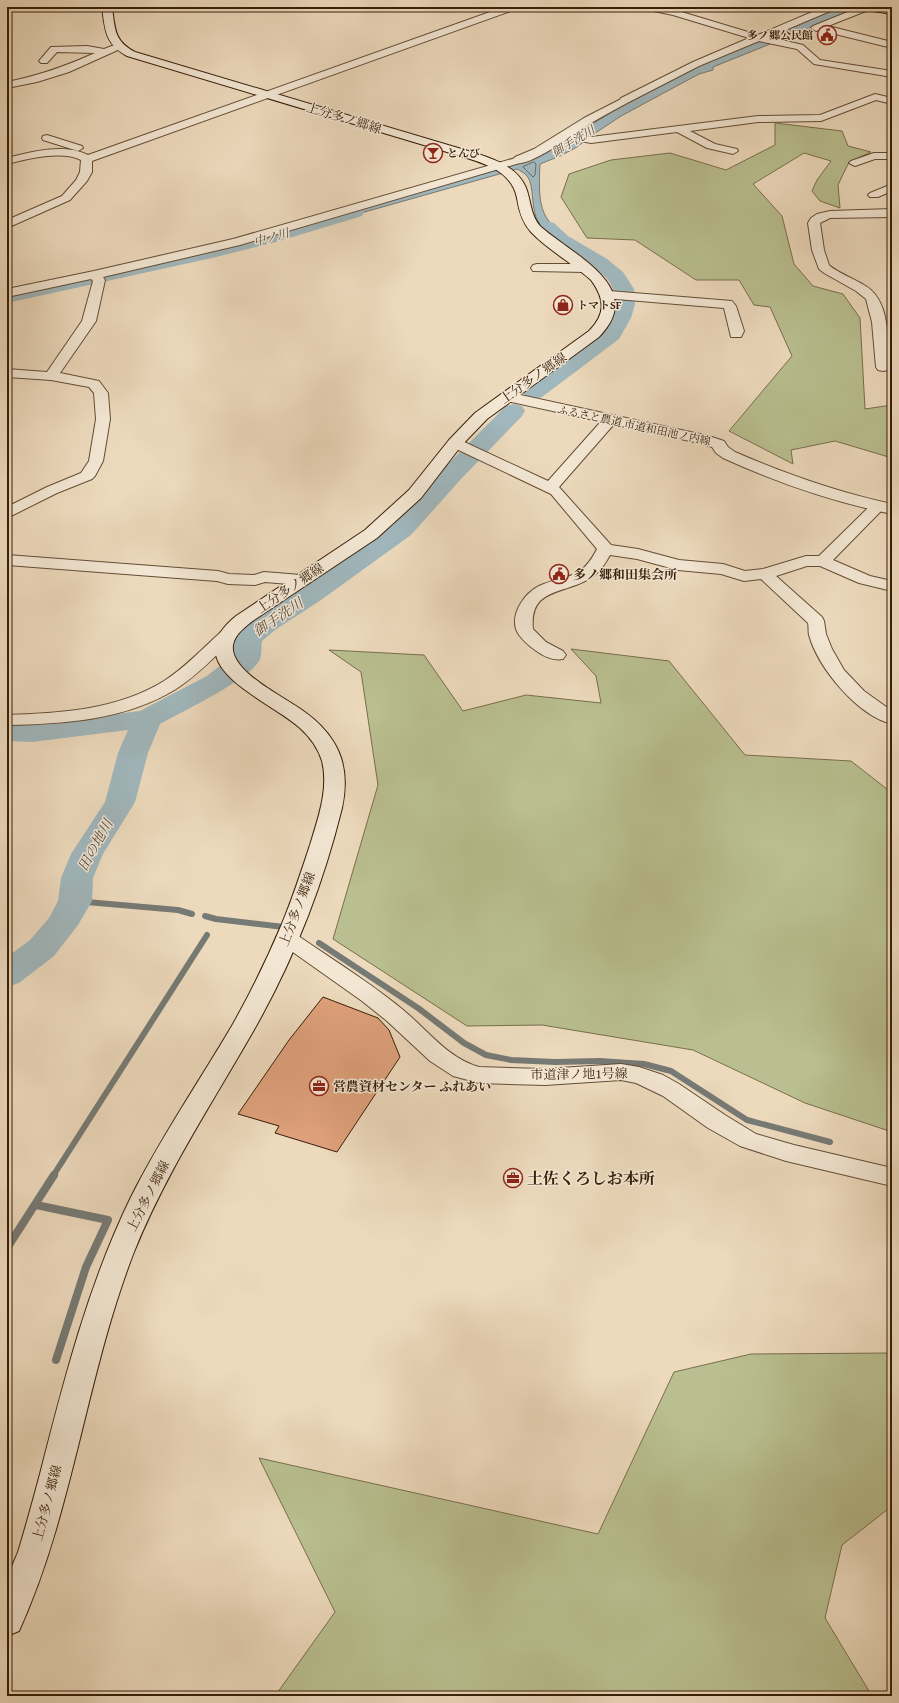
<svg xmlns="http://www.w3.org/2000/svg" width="899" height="1703" font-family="'Gentium Book Plus','Noto Serif JP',serif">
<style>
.green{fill:#b9bf90;stroke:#786e4c}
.water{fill:#a0b7bd;stroke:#767a75}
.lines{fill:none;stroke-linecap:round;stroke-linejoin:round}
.shore{stroke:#6c6a62;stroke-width:1}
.stream-far1{stroke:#767a75;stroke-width:6}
.stream{stroke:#767a75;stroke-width:8}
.river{fill:#a0b7bd;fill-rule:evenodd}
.building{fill:#dfa17b;stroke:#371e08}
.minor-casing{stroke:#644d35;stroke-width:2}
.tertiary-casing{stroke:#644d35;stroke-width:2}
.secondary-casing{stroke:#371e08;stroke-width:2}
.minor{fill:#f3e7d4;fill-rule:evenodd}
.tertiary{fill:#f3e7d4;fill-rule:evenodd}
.secondary{fill:#f3e7d4;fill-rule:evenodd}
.labels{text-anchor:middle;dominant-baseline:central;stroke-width:3;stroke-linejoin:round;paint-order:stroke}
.far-poi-label{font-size:11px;font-weight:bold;fill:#371e08;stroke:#f3e7d4;text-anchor:start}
.far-street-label{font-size:11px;fill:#371e08;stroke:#f3e7d4}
.far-water-label{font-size:12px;font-style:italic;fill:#564c3e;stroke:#f3e7d4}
.street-label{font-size:13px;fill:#371e08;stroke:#f3e7d4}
.poi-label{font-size:13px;font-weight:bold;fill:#371e08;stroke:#f3e7d4;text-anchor:start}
.water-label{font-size:14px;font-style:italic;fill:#564c3e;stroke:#f3e7d4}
.near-poi-label{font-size:16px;font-weight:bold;fill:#371e08;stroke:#f3e7d4;text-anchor:start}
</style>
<rect width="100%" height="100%" fill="#eddabd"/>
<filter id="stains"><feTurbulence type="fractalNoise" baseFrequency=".005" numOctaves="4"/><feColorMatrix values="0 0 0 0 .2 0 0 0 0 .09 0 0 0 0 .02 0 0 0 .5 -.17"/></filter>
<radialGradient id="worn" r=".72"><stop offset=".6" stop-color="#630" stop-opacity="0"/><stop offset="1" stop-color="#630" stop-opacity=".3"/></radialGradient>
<path class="green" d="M775,123l67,8 6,15 23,6 -22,10 -11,23 2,23 -20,-7 -8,-10 5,-11 14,-19 -27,-8 -51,31 29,32 12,48 19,22 30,8 17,24 5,91 27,-4v53l-57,-17 -44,9 2,14 -64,-33 63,-75 -22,-49 -16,-2 -15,-25h-43l-61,-40 -48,-2 -26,-41 8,-23 42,-14 59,-7 56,17 49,-25z
M571,649l98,12 76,94 106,6 41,32v339l-87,-29 -112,-53 -151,-25 -75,1 -134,-87 45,-154 -17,-113 -32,-22 95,5 39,56 63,-16 75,8 -5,-27z
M892,1353v153l-50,39 -17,73 47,78h-597l60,-84 -76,-154 339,76 76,-162 77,-18z"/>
<path class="water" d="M840,7l17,2 -139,56 -5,2v3l-14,4 -78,42 -27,18 -17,13 -17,9 -20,8c-3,55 4,59 49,88l-11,2c-13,-9 -30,-17 -39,-31 -9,-13 -4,-38 -12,-47 -2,-3 -7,-5 -10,-7l-202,57 -5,-3 203,-58 57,-27 61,-38 51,-27z"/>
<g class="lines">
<path class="shore" d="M534,162l2,2 -1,11 -2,2 -10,-10z"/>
<path class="stream-far1" d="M75,901l103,9 14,4
M205,916l11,3 68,8
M319,943l99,65 46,35 22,12 25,5 44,2 45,-1 44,3 27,7 76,49 83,22
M53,1176l154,-241"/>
<path class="stream" d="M36,1205l72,15 -22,47 -30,93
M7,1248l47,-73"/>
<path class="river" d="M355,206l7,2 2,4 -2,4 -86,26 -64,16 -205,45v-12l204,-44 52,-13z
M547,221l7,2 14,13 39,23 16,13 11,17 1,15 -4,14 -12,21 -77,58 -8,2 -8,-2 -3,-5 3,-5c22,-15 43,-31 64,-47 5,-4 11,-7 15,-12 13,-16 14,-41 -3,-54 -21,-17 -49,-24 -64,-47l2,-4z
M514,404l8,2 3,5 -3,5 -61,63 -50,56 -90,65 -46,30 -13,11c-1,5 0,13 -2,18 -7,19 -81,54 -100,65l-12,29 -13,49 -32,52 -10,24 -1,23 -14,24 -24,31 -35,27 -12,4v-30l23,-17 19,-22 9,-17 3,-23 10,-24 34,-52 13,-49 10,-23 -96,12 -25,-1v-18l25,1 108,-13 67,-35 25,-20 2,-18 4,-6 17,-14 48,-30 90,-63 50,-56 63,-63z"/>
</g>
<path class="building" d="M323,997l55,21 11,12 11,27 -63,95 -62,-19 4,-7 -41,-12 51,-74z"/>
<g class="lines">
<defs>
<path id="minor" d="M63,7h48l1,1 -5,3 -39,-1z
M504,7h14l-2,2 -424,152v11l-5,9 -17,19 -63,28v-8l55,-24 14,-16 4,-8 1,-12c-19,-10 -54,-1 -74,4v-6c24,-6 57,-15 81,-3z
M642,7h18l15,3 83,25 66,-28h13l-2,2 -66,28 34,8 17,15 72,11v6l-78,-13 -17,-15 -38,-8 -60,25 -70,36h-8l-1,-2 1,-2 72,-36 56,-24 -76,-23 -29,-6z
M860,7h13l-2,2 -43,17 64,16v6l-73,-18 -3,1 -5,-3 2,-2z
M117,44l3,1 2,2 -2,2 -51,23 -32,10 -30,6v-6c31,-6 59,-16 88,-29l-38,-1 -10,11h-6l-2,-2 12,-14 36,-1 17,3z
M875,94l17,4v6l-16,-4 -55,21 -63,1 -68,9 25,13 22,5 1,2 -5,3 -26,-6 -30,-16 -86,11 -31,-6 -1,-2 5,-3 27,5 167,-21 62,-1z
M47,135l35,11 1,2 -5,3 -35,-11 -1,-2 1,-2z
M874,153h18v6h-17l-20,7 -6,-3 2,-2z
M519,157l5,3 -1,2 -283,83 -137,32 2,3 -9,41 -36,52 39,8 9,12 2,26 -7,42 -8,15 -3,3 -35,14 -50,25v-11l40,-20 34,-14 8,-12 7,-42 -2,-26 -5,-6 -38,-7 -44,-3v-8l40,3 35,-51 11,-40 -2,-2 -84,18v-8l87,-18 139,-32z
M892,184v7l-14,6h-8l-2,-2 2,-2z
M892,209v8l-62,1 -10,5 4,27 5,15c6,6 27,15 35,20 27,15 23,55 26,82l-2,3 -5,1 -5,-1 -2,-3 -4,-45 -6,-23 -10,-8 -32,-18 -5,-4 -7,-19 -4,-27 3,-5 6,-4 13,-3z
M537,264h48l4,1 2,3 -2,3 -4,1 -52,-1 -2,-3 2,-3z
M609,291l123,10 4,5 8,25 -3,6h-10l-7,-29 -120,-10 -1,-3 1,-3z
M610,416l5,1 2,3 -2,3 -56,64 52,58 27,4 41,11 44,4 22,7 18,-2 43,-13h13l54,-53 5,-2 5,2 3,3 -3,3 -50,51 37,16 22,5v10l-33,-8 -39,-17h-13l-31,10 46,41 2,4 2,13 6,15 12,21 20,21 28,20v13c-34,-8 -74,-56 -83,-89 -1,-4 0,-8 -1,-12l-47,-44 -17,2 -23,-7 -43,-4 -41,-11 -27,-4c-6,11 -13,21 -25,26 -25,13 -56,9 -52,48l13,13 17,9 3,4 -3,4c-10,2 -20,-3 -28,-9 -6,-4 -17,-14 -19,-21 -5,-16 9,-36 23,-43 14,-7 29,-7 41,-15 8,-6 13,-14 17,-22l-46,-55 -101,-48 -2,-3 2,-3 5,-1 5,1 88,41 57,-64z
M7,555l211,16 11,3 25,1 10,-3 37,3 6,2 2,3 -2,3 -6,2 -36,-3 -10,3 -27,-1 -11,-3 -210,-16z
M228,630l6,1 3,4 -3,4c-19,17 -36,36 -58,50 -50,31 -112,35 -169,36v-10c54,-2 110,-5 157,-34 21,-13 39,-33 58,-50z
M287,931l7,2c36,25 74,48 108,76 25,20 45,49 77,58l66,2 76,-5 18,3 24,8 16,9 46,31 31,19 38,11 98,23v18l-106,-25 -46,-15 -32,-18 -45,-32 -27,-13 -15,-3 -76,5 -66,-2 -26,-7 -23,-15 -43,-40 -25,-20 -82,-58 -4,-5 4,-5z"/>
<path id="tertiary" d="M625,97l6,3 -2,2c-13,7 -26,14 -38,21 -16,10 -60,44 -76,40l-2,-3 2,-3 19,-8 50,-31z
M507,392l202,44 15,5 4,6 7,5c51,22 102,40 157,52v10c-59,-12 -114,-31 -169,-56l-7,-5 -4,-6 -13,-4 -197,-43 -3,-3 3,-3z"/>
<path id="secondary" d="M102,7h10c3,22 2,34 23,45l340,101c22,7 47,16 53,41 3,11 4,23 12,32 32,29 108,61 59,111l-112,82 -26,27 -40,52 -44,40 -123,82c-8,6 -19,14 -21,25 -4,27 54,53 73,68 10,7 20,17 27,28 13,20 14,44 9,67 -19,77 -48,151 -87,220 -42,74 -89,144 -121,224 -48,123 -60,258 -115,379l-12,5c0,-17 -2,-35 0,-52 1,-10 7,-22 11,-32 8,-26 15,-52 22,-78 24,-94 48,-189 91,-277 30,-60 68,-115 102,-173 18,-32 34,-65 48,-98 11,-26 20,-54 29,-81 8,-27 19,-56 12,-84 -4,-13 -12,-24 -22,-33 -32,-29 -126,-62 -64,-112l129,-86 44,-40 40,-50 26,-27 114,-82c17,-17 16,-32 2,-51 -19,-17 -43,-30 -60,-48 -9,-10 -12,-21 -14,-34 -5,-25 -28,-33 -50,-40l-340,-102c-22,-12 -22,-26 -25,-49z
M862,7l30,1v6l-25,-4z"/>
</defs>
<use href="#minor" class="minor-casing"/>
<use href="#tertiary" class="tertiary-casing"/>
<use href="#secondary" class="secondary-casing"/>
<use href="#minor" class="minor"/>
<use href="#tertiary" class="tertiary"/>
<use href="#secondary" class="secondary"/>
</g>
<defs>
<symbol id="civic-ring" viewBox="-11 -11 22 22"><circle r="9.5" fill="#f3e7d4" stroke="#8f2418" stroke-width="1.5"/><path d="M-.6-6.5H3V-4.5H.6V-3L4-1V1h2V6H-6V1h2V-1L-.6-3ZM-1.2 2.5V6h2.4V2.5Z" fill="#8f2418"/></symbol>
<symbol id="bar-ring" viewBox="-11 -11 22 22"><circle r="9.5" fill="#f3e7d4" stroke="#8f2418" stroke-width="1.5"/><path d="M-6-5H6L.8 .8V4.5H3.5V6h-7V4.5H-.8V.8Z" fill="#8f2418"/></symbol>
<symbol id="shop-ring" viewBox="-11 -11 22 22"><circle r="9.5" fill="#f3e7d4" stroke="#8f2418" stroke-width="1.5"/><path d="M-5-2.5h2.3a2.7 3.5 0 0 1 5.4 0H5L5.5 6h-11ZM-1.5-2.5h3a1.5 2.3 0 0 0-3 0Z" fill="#8f2418"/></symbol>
<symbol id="office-ring" viewBox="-11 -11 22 22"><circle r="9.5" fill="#f3e7d4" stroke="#8f2418" stroke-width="1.5"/><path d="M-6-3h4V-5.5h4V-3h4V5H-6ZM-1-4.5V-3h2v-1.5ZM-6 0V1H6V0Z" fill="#8f2418"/></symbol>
</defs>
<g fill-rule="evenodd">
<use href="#civic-ring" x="816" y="24" width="22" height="22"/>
<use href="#bar-ring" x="422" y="142" width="22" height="22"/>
<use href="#shop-ring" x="552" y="294" width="22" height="22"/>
<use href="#civic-ring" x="548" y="563" width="22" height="22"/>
<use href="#office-ring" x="308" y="1075" width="22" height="22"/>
<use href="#office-ring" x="502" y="1167" width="22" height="22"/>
</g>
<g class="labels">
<g class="far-poi-label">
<text x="813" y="35" text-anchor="end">多ノ郷公民館</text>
<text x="447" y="153">とんび</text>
<text x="577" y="305">トマトSF</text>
</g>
<g class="far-street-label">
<text transform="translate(634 425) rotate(12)">ふるさと農道 市道和田池ノ内線</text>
</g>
<g class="far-water-label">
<text transform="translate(573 141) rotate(-31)">御手洗川</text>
<text transform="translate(271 237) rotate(-16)">中ノ川</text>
</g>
<g class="street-label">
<text transform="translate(344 118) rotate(17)">上分多ノ郷線</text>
<text transform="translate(533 378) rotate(-35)">上分多ノ郷線</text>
<text transform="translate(290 588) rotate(-34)">上分多ノ郷線</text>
<text transform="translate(297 909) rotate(-69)">上分多ノ郷線</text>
<text transform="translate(579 1074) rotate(-1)">市道津ノ地1号線</text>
<text transform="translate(148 1196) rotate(-63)">上分多ノ郷線</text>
<text transform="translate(47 1503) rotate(-75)">上分多ノ郷線</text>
</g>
<g class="poi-label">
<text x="573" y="574">多ノ郷和田集会所</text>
<text x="333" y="1086">営農資材センター ふれあい</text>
</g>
<g class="water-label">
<text transform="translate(278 617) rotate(-34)">御手洗川</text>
<text transform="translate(95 845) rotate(-61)">田の地川</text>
</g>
<g class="near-poi-label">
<text x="527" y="1178">土佐くろしお本所</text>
</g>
</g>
<rect width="899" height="1703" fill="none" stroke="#eddabd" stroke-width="24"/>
<rect x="8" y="8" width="883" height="1687" fill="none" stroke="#371e08" stroke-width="2"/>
<rect x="12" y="12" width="875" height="1679" fill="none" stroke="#371e08"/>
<rect width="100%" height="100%" filter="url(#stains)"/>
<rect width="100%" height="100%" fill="url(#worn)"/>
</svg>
